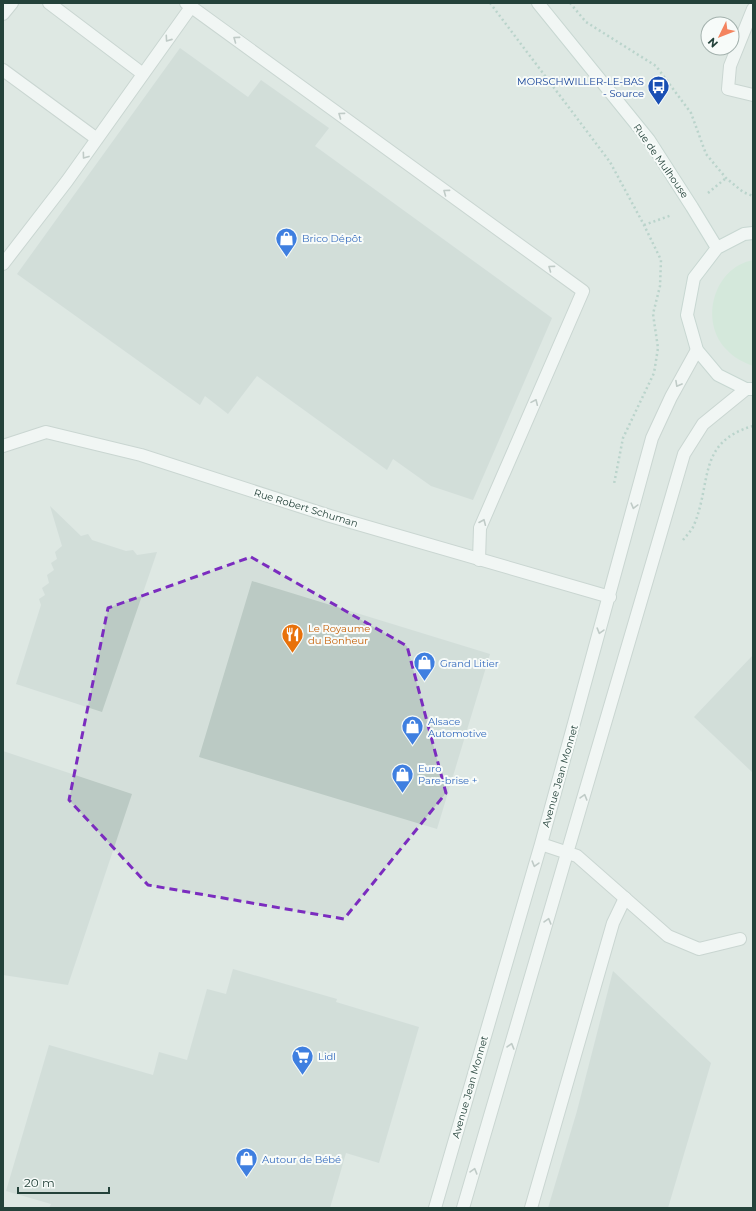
<svg xmlns="http://www.w3.org/2000/svg" width="756" height="1211" font-family="Montserrat,sans-serif">
<style>
.built{fill:#d4dfda;fill-rule:evenodd}
.green{fill:#bfe0c8}
.building{fill:#bbcac4}
.lines{fill:none;stroke-linecap:round;stroke-linejoin:round}
.service-casing{stroke:#a8b8b2;stroke-width:14}
.minor-casing{stroke:#a8b8b2;stroke-width:14}
.secondary-casing{stroke:#a4bbb3;stroke-width:14}
.path{stroke:#86b3a5;stroke-width:2.5;stroke-dasharray:2 3;stroke-linecap:butt}
.service{stroke:#fff;stroke-width:12}
.minor{stroke:#fff;stroke-width:12}
.secondary{stroke:#fff;stroke-width:12}
.oneway{stroke:#92a09c}
.marked{fill:none;stroke:#7b2cbf;stroke-width:3;stroke-dasharray:8 5;stroke-linejoin:round}
.labels{text-anchor:middle;dominant-baseline:central;stroke-width:4;stroke-linejoin:round;paint-order:stroke}
.transit-label{font-size:10px;fill:#164399;stroke:#f7fbf9;text-anchor:end}
.street-label{font-size:10px;fill:#24423a;stroke:#f7fbf9}
.shop-label{font-size:10px;fill:#366cbe;stroke:#f7fbf9;text-anchor:start}
.food-label{font-size:10px;fill:#c56008;stroke:#f7fbf9;text-anchor:start}
</style>
<rect width="100%" height="100%" fill="#e6efeb"/>
<path class="built" d="M3,3h750v1205h-750zM708,24h24v24h-24z"/>
<path class="green" d="M753,260v106c-10,-4 -19,-8 -26,-16 -28,-28 -14,-82 26,-90z"/>
<path class="building" d="M180,48l68,49 13,-17 68,48 -14,18 237,172 -79,182 -42,-14 -38,-27 -6,11 -130,-94 -29,38 -23,-18 -5,9 -183,-131z
M50,506l31,30 7,-2 4,6 34,11 7,-1 4,5 20,-3 -55,160 -86,-28 25,-79 -2,-6 6,-4 -3,-7 7,-5 -2,-8 7,-5 -3,-7 6,-4 -2,-7 7,-6z
M252,581l238,73 -53,175 -238,-72z
M753,655v118l-59,-56z
M3,751l129,43 -64,191 -65,-10z
M233,969l104,30 -1,3 83,25 -40,136 -33,-10 -16,55h-281l2,-4 -45,-13 43,-146 104,30 6,-23 28,8 20,-71 19,5z
M613,971l98,92 -43,145h-120l29,-97z"/>
<g class="lines">
<defs>
<path id="service" d="M49,3l94,71
M186,3l397,288 -103,237 -1,32
M753,9l-23,57 -2,23 25,6
M3,14l9,-11
M3,70l94,69
M3,264l64,-83 124,-174
M531,1208l82,-285 12,-25"/>
<path id="minor" d="M3,446l43,-14 95,23 189,61 280,81
M541,844l36,12 91,80 31,13 41,-10
M435,1208l106,-364 111,-406 19,-41 26,-47
M463,1208l221,-754 19,-30 43,-35"/>
<path id="secondary" d="M538,3l111,137 43,67 25,41
M753,233l-9,1 -27,14 -23,30 -7,37 10,35 21,25 28,14h7"/>
</defs>
<use href="#service" class="service-casing"/>
<use href="#minor" class="minor-casing"/>
<use href="#secondary" class="secondary-casing"/>
<path class="path" d="M490,3l120,159 34,63 17,35 -1,26 -7,28 5,34 -4,25 -31,65 -9,46
M570,3l16,19 70,44 35,47 15,41 20,24 17,14 10,4
M708,193l18,-15
M644,225l28,-10
M683,540c4,-5 9,-10 11,-15 18,-43 3,-83 59,-99"/>
<use href="#service" class="service"/>
<use href="#minor" class="minor"/>
<use href="#secondary" class="secondary"/>
</g>
<defs><path id="oneway-chevron" d="M-2-3.5L2.5 0L-2 3.5" fill="none" stroke-width="1.6" stroke-linecap="round" stroke-linejoin="round"/></defs>
<g class="oneway">
<use href="#oneway-chevron" transform="translate(168 39) rotate(125)"/>
<use href="#oneway-chevron" transform="translate(236 39) rotate(-144)"/>
<use href="#oneway-chevron" transform="translate(341 115) rotate(-144)"/>
<use href="#oneway-chevron" transform="translate(85 156) rotate(126)"/>
<use href="#oneway-chevron" transform="translate(446 192) rotate(-144)"/>
<use href="#oneway-chevron" transform="translate(551 268) rotate(-144)"/>
<use href="#oneway-chevron" transform="translate(678 384) rotate(119)"/>
<use href="#oneway-chevron" transform="translate(535 402) rotate(-66)"/>
<use href="#oneway-chevron" transform="translate(634 506) rotate(105)"/>
<use href="#oneway-chevron" transform="translate(483 522) rotate(-67)"/>
<use href="#oneway-chevron" transform="translate(600 631) rotate(106)"/>
<use href="#oneway-chevron" transform="translate(584 797) rotate(-74)"/>
<use href="#oneway-chevron" transform="translate(535 864) rotate(106)"/>
<use href="#oneway-chevron" transform="translate(548 921) rotate(-74)"/>
<use href="#oneway-chevron" transform="translate(511 1046) rotate(-74)"/>
<use href="#oneway-chevron" transform="translate(474 1171) rotate(-74)"/>
</g>
<path d="M0 0H756V1211H0ZM251,557l156,89 39,147 -102,126 -196,-34 -79,-85 39,-192z" fill="#e6efeb" fill-opacity=".55" fill-rule="evenodd"/>
<path class="marked" d="M251,557l156,89 39,147 -102,126 -196,-34 -79,-85 39,-192z"/>
<defs>
<symbol id="bus-pin" viewBox="-11 -11 22 30"><path d="M0 17L-7.5 6A9.5 9.5 0 1 1 7.5 6Z" fill="#1a4fb4" stroke="#f7fbf9"/><path d="M-5-6H5V4H4V6H2V4H-2V6H-4V4H-5ZM-3.5-4V0h7V-4ZM-3.5 1.2v1.5H-2V1.2ZM2 1.2v1.5H3.5V1.2Z" fill="#fff"/></symbol>
<symbol id="shop-pin" viewBox="-11 -11 22 30"><path d="M0 17L-7.5 6A9.5 9.5 0 1 1 7.5 6Z" fill="#3f7fe0" stroke="#f7fbf9"/><path d="M-5-2.5h2.3a2.7 3.5 0 0 1 5.4 0H5L5.5 6h-11ZM-1.5-2.5h3a1.5 2.3 0 0 0-3 0Z" fill="#fff"/></symbol>
<symbol id="restaurant-pin" viewBox="-11 -11 22 30"><path d="M0 17L-7.5 6A9.5 9.5 0 1 1 7.5 6Z" fill="#e8710a" stroke="#f7fbf9"/><path d="M-5-6h1v4h1v-4h1v4h1v-4h1v5L-1.5 .5V6h-2V.5L-5-1ZM5-6V6H3V1.5H1.5Q1.5-4 5-6Z" fill="#fff"/></symbol>
<symbol id="supermarket-pin" viewBox="-11 -11 22 30"><path d="M0 17L-7.5 6A9.5 9.5 0 1 1 7.5 6Z" fill="#3f7fe0" stroke="#f7fbf9"/><path d="M-6-5.5h2.5l.6 2H6L4.5 2H-2.5L-4.4-4H-6ZM-1.5 3.2a1.3 1.3 0 1 0 .1 0ZM3 3.2a1.3 1.3 0 1 0 .1 0Z" fill="#fff"/></symbol>
</defs>
<g fill-rule="evenodd">
<use href="#bus-pin" x="646" y="74" width="25" height="34"/>
<use href="#shop-pin" x="274" y="226" width="25" height="34"/>
<use href="#restaurant-pin" x="280" y="622" width="25" height="34"/>
<use href="#shop-pin" x="412" y="650" width="25" height="34"/>
<use href="#shop-pin" x="400" y="714" width="25" height="34"/>
<use href="#shop-pin" x="390" y="762" width="25" height="34"/>
<use href="#supermarket-pin" x="290" y="1044" width="25" height="34"/>
<use href="#shop-pin" x="234" y="1146" width="25" height="34"/>
</g>
<g class="labels">
<g class="transit-label">
<text x="644" y="81">MORSCHWILLER-LE-BAS<tspan x="644" dy="12">- Source</tspan></text>
</g>
<g class="street-label">
<text transform="translate(661 161) rotate(55)">Rue de Mulhouse</text>
<text transform="translate(306 508) rotate(17)">Rue Robert Schuman</text>
<text transform="translate(560 776) rotate(-74)">Avenue Jean Monnet</text>
<text transform="translate(470 1087) rotate(-74)">Avenue Jean Monnet</text>
</g>
<g class="shop-label">
<text x="302" y="238">Brico Dépôt</text>
<text x="440" y="663">Grand Litier</text>
<text x="428" y="721">Alsace<tspan x="428" dy="12">Automotive</tspan></text>
<text x="418" y="768">Euro<tspan x="418" dy="12">Pare-brise +</tspan></text>
<text x="318" y="1056">Lidl</text>
<text x="262" y="1159">Autour de Bébé</text>
</g>
<g class="food-label">
<text x="308" y="628">Le Royaume<tspan x="308" dy="12">du Bonheur</tspan></text>
</g>
</g>
<rect width="756" height="1211" fill="none" stroke="#24423a" stroke-width="8"/>
<g transform="translate(720 36) rotate(227)"><circle r="19" fill="#f7fbf9" stroke="#a3b1ad"/>
<path d="M0-3L7 15L0 10L-7 15Z" fill="#f4845f"/>
<text y="-6" font-size="11" font-weight="bold" text-anchor="middle" fill="#24423a">N</text>
</g>
<path d="M18 1187v6h91v-6" fill="none" stroke="#24423a" stroke-width="2"/>
<text x="24" y="1187" font-size="12" fill="#24423a" stroke="#f7fbf9" stroke-width="3" paint-order="stroke">20 m</text>
</svg>
